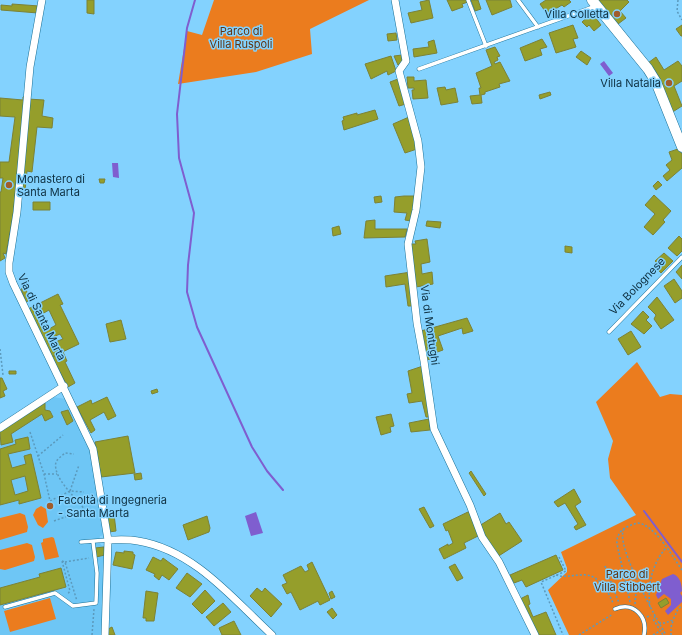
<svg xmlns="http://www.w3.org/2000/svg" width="682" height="635" font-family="Inter,sans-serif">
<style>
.built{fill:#6ec6f5}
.green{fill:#eb7c1e}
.water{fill:#7f5ecf}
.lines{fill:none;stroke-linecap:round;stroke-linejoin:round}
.stream{stroke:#7f5ecf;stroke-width:2}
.building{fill:#959e2b;stroke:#7b8237;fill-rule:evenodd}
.service-casing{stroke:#1a7198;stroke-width:4.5}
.minor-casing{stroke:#1a7198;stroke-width:8}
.primary-casing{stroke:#1a7198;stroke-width:11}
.path{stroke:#5b9abd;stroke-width:1.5;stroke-dasharray:2 2;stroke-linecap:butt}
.service{stroke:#fff;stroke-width:3.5}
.minor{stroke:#fff;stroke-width:7}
.primary{stroke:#fff;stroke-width:10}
.poi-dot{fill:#a05d2c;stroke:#83d2fe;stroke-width:1.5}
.labels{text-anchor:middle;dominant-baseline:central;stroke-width:3;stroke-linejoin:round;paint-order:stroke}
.poi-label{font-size:11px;fill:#0e3041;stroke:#83d2fe;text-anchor:end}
.park-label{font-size:11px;fill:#613412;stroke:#83d2fe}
.street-label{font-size:11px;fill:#0e3041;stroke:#83d2fe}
</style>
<rect width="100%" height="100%" fill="#83d2fe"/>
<path class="built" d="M53,397l13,2 25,51 13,85 -4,1 -1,5 2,4 4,2 -3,88h-102v-202z"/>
<path class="green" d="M214,0h155l-59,29 2,25 -56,18 -78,12 9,-53 15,4z
M637,362l23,35 10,-3 12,1v240h-113l-21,-45 19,-18v-4l-6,-16 75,-37 -26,-37 -2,-19 5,-18 -17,-39z
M41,506l5,3 2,13 -5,6 -5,-3 -5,-10 3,-6z
M20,513l5,2 3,12 -1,5 -27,8v-22z
M52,537l2,1 5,19 -14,3 -4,-17 2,-1v-3z
M27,543l5,2 3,12 -1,4 -29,9 -5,-1v-19z
M50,598l6,21 -46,13 -6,-21z"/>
<path class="water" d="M604,61l9,12 -4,3 -9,-12z
M112,163h6l1,15 -6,-1z
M256,512l7,21 -12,3 -6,-20z
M673,574c7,2 9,11 9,17l-2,2 2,3v6l-14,13 -3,-4 6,-6v-6l-7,-5 -6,5 -2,-4 6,-16z"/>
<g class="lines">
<path class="stream" d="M195,0l-8,28 -10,86 2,44 15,55 -6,52 -1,27 10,35 55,120 15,24 16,19
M644,511l38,51"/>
</g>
<path class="building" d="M87,0h7v14l-7,-1z
M429,0l4,18 -22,5 -3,-10 14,-3 -2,-8z
M447,0h20l1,2 -6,2 1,3 -11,4z
M471,0h7l3,9 -6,2z
M486,0h24l2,7 -20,8z
M546,0h23l2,2 -7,5 -2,-2 -15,9 -7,-10z
M598,0h29l2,2 -9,9 6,7 -8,6z
M12,4l27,2 -1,7 -37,-3v-5l11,1z
M592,13l9,12 -7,6 -5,-6 -2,2 -5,-5z
M573,25l5,13 -5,1 3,8 -20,6 -7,-20z
M682,25v11h-1l-5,-7z
M396,33l1,7 -9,1 -1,-7z
M542,39l5,8 -7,2 2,6 -17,6 -5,-13z
M434,40l3,13 -23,4 -1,-8 16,-2 -1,-5z
M495,47l5,9 -3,1 1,3 -4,2 1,2 5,-2 10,19 -11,3 1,3 -15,5v2l-4,1 1,8 -10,1 -2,-8 10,-1 -1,-7h2l-5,-15 16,-7 -6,-16z
M581,51l10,7 -4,7 -11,-8z
M402,55l1,6 -5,4 -4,-9z
M391,56l5,15 -8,4 -1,-4 -16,8 -6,-15z
M656,57l8,13 14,-9 4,5v15l-8,5 8,20 -11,7 -23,-50z
M407,77h7v4l12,-1 2,18 -15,1 -1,-9h2v-2h-6z
M398,79l8,25 -7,2 -9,-24z
M445,87l1,3 9,-2 3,14 -17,3 -4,-17z
M550,92l1,3 -11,4 -1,-4z
M25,96l-12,119 -7,39 -3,-1 2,5 -5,3v-69h1l2,-14h-3v-16h9l6,-45 -15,-1v-18l23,2v-3z
M28,99l16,1 -2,16 11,2 -1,10 -15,-1 -5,45 -5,-1 -2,20 -6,-1z
M375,110l3,9 -34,11 -2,-9 2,-1 -1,-3 14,-4v2z
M409,117l8,32 -12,4 -12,-29z
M678,149l4,5v14l-15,13 -4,-5 7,-6 -4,-5 6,-5 -3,-8z
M99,179h6l-1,4h-4z
M658,181l4,4 -6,5 -3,-4z
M654,195l17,16 -8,9 2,2 -12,13 -9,-8 11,-13 -10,-9z
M381,196l1,6 -7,1 -1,-6z
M404,196h12l-5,25 -6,-1 2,-7 -13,-1 1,-15z
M33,202h17v8h-17z
M375,220v9h32l-2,8 -41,1 2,-17z
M427,221l14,1 -1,6 -14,-2z
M339,226l2,8 -8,2 -1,-8z
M679,236l3,3v12l-5,5 -9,-8z
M427,239l3,23 -9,2 1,10 10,-2 1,12 -17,3 -5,-43h5l-1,-3z
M565,246l7,1v6l-7,-1z
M664,253l9,8 -12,12 -5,-5 3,-3 -4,-4z
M682,265v14l-6,-7z
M411,272l4,34h-7l-3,-22 -19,3 -1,-11z
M674,279l8,12v7l-7,5 -11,-17z
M25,287l5,13 -4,2 -5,-13z
M58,294l5,10 -3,1 19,39 -27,13 -24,-48zM49,310l7,15 -7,4 -7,-15zM60,334l3,5 -8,3 -2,-5z
M657,297l17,23 -13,9 -7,-10 2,-4 -8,-8z
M643,311l6,6 -3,3 6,6 -8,8 -13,-10z
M467,318l6,13 -10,3 -1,-6 -24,8 5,14 -14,5 2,4 -5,1 -5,-29z
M121,320l5,19 -16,3 -4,-18z
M631,331l10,16 -13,8 -10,-16z
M63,352l4,9 -2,1 10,21 -7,4 -16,-30z
M423,366l7,51h-4l-4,-16 -13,2 -2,-9 5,-1 -4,-22z
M9,371h7v3h-7z
M0,378h2l5,11 -4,2 2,5 -5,2z
M157,389l1,3 -6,2 -1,-3z
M107,397l9,19 -8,4 -4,-8 -14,8 5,10 -4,3 -14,-26 14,-7 1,4z
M45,403v7l5,1 3,6 -8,4 -3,-7 -31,20 2,8 -12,3 -1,-13z
M68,410l5,11 -6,4 -6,-13z
M391,414l3,12 -4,1 1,5 -10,3 -5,-18z
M429,419l1,11 -19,2 -2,-9z
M128,436l7,37 -34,4 -6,-35z
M28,437l2,12 -22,5 4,14 14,-4 -2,-8 7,-2 10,44 -22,6v-4l-19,5v-56l16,-5 -1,-4zM25,476l3,15 -13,4 -4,-15z
M471,471l15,23 -2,2 -15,-23z
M141,473l1,6 -7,1 -1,-6z
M574,489l7,13 -6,4 11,19 -10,5 -2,-3 4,-3 -13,-21 -7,4 -4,-5z
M424,507l10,19 -4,2 -11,-19z
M470,511l10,24 -16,8 2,5 -22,11 -5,-10 9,-5v2l5,-3 -5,-13 -2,1 -3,-7z
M500,513l6,11 3,-2 13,19 -25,16 -18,-31z
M114,514l2,17 -7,1 -2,-17z
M207,516l3,12 -1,4 -21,8 -5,-15z
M104,547l1,8 -9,2 -1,-9z
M124,551l9,1v2l2,1 -3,14 -19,-4 3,-13 8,1z
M556,555l7,15 -37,17 -4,-7 -8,3 -4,-8z
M153,557l8,4 2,-3 15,11 -9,11 -7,-5 -3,5 -5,-4 1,-2 -9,-4z
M312,562l18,38 -10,5 -2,-4 -18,9 -9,-18 -4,2 -5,-9 5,-2 -4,-8 18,-9 4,6 4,-2 -2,-5z
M455,564l8,14 -6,3 -8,-14z
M61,568l5,19 -66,18v-17l40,-11 -1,-3z
M187,573l15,11 -12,13 -14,-9z
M257,588l5,4 3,-4 17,16 -11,13 -21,-21z
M205,590l10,11 -13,13 -10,-10z
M146,591l12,2 -4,28h-8v-3h-3z
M332,591l3,6 -4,2 -2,-6z
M528,595l2,9 -2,1 5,12 13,-5 10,23h-19l-17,-36z
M666,598l3,5 -8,5 -3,-5z
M223,603l8,9 -17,14 -8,-9z
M332,608l5,7 -4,4 -6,-7z
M234,621l7,14h-19l-3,-7z
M112,627l3,8h-7l-2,-5z"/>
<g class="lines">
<defs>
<path id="service" d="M468,0l18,46
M518,0l20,27
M419,69l177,-63
M609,332l73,-75
M81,542l27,-2
M5,607l50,-14 18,13 23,-3 1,-30 -4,-31
M615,609c19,-8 33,8 29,26"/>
<path id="minor" d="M42,0l-12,67 -13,145 -8,51v9l4,11 80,166 15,91 -3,95
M395,0l11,61 -7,10 19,70 3,26 -5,43 -8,34 9,79 7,38 10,68 36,76 12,32 17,25 36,73
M0,428l64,-42
M108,540c10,0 20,-1 30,1 56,9 95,58 134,94"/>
<path id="primary" d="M592,0l56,69 8,13 26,65"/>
</defs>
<use href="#service" class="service-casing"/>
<use href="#minor" class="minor-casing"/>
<use href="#primary" class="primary-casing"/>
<path class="path" d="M678,0l-1,11 5,9
M0,349l3,26
M30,432l14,42 6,27 20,-10 14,1
M38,456l25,-21
M44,474h13
M70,491l9,-26
M54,521l31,-11c-9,-12 -33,-33 -29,-48 2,-4 6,-6 9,-9l9,1
M624,529c-10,14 33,91 42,106
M559,557l7,14 -25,11 22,53
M62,561l3,1 12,39
M62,561l8,30 -3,4
M65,562l24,-4
M605,566l14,37
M556,575c10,3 16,0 26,0 16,-2 26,16 31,28
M630,602l-13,-58c-1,-13 9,-18 21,-21 17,2 34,33 44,47
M635,604l1,-12 4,-6
M650,607c-3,-20 2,-44 16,-59
M655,616l-2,3 10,16
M647,617l4,-2
M659,623h6l8,-3 5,-11 4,-3
M92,635l2,-26
M579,635l34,-21
M653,635l7,-4
M671,635v-8l2,-6"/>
<use href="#service" class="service"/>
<use href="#minor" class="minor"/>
<use href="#primary" class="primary"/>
</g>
<g class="poi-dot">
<circle cx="617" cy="14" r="4"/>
<circle cx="669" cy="83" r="4"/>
<circle cx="9" cy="185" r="4"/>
<circle cx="50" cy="506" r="4"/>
</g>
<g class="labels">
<g class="poi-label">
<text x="609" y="14">Villa Colletta</text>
<text x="661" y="83">Villa Natalia</text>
<text x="17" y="179" text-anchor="start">Monastero di<tspan x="17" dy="13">Santa Marta</tspan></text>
<text x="58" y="500" text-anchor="start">Facoltà di Ingegneria<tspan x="58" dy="13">- Santa Marta</tspan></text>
</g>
<g class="park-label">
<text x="241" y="31">Parco di<tspan x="241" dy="13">Villa Ruspoli</tspan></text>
<text x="627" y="574">Parco di<tspan x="627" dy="13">Villa Stibbert</tspan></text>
</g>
<g class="street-label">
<text transform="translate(637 286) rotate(-46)">Via Bolognese</text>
<text transform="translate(42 317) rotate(64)">Via di Santa Marta</text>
<text transform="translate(430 325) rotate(82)">Via di Montughi</text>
</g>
</g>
</svg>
